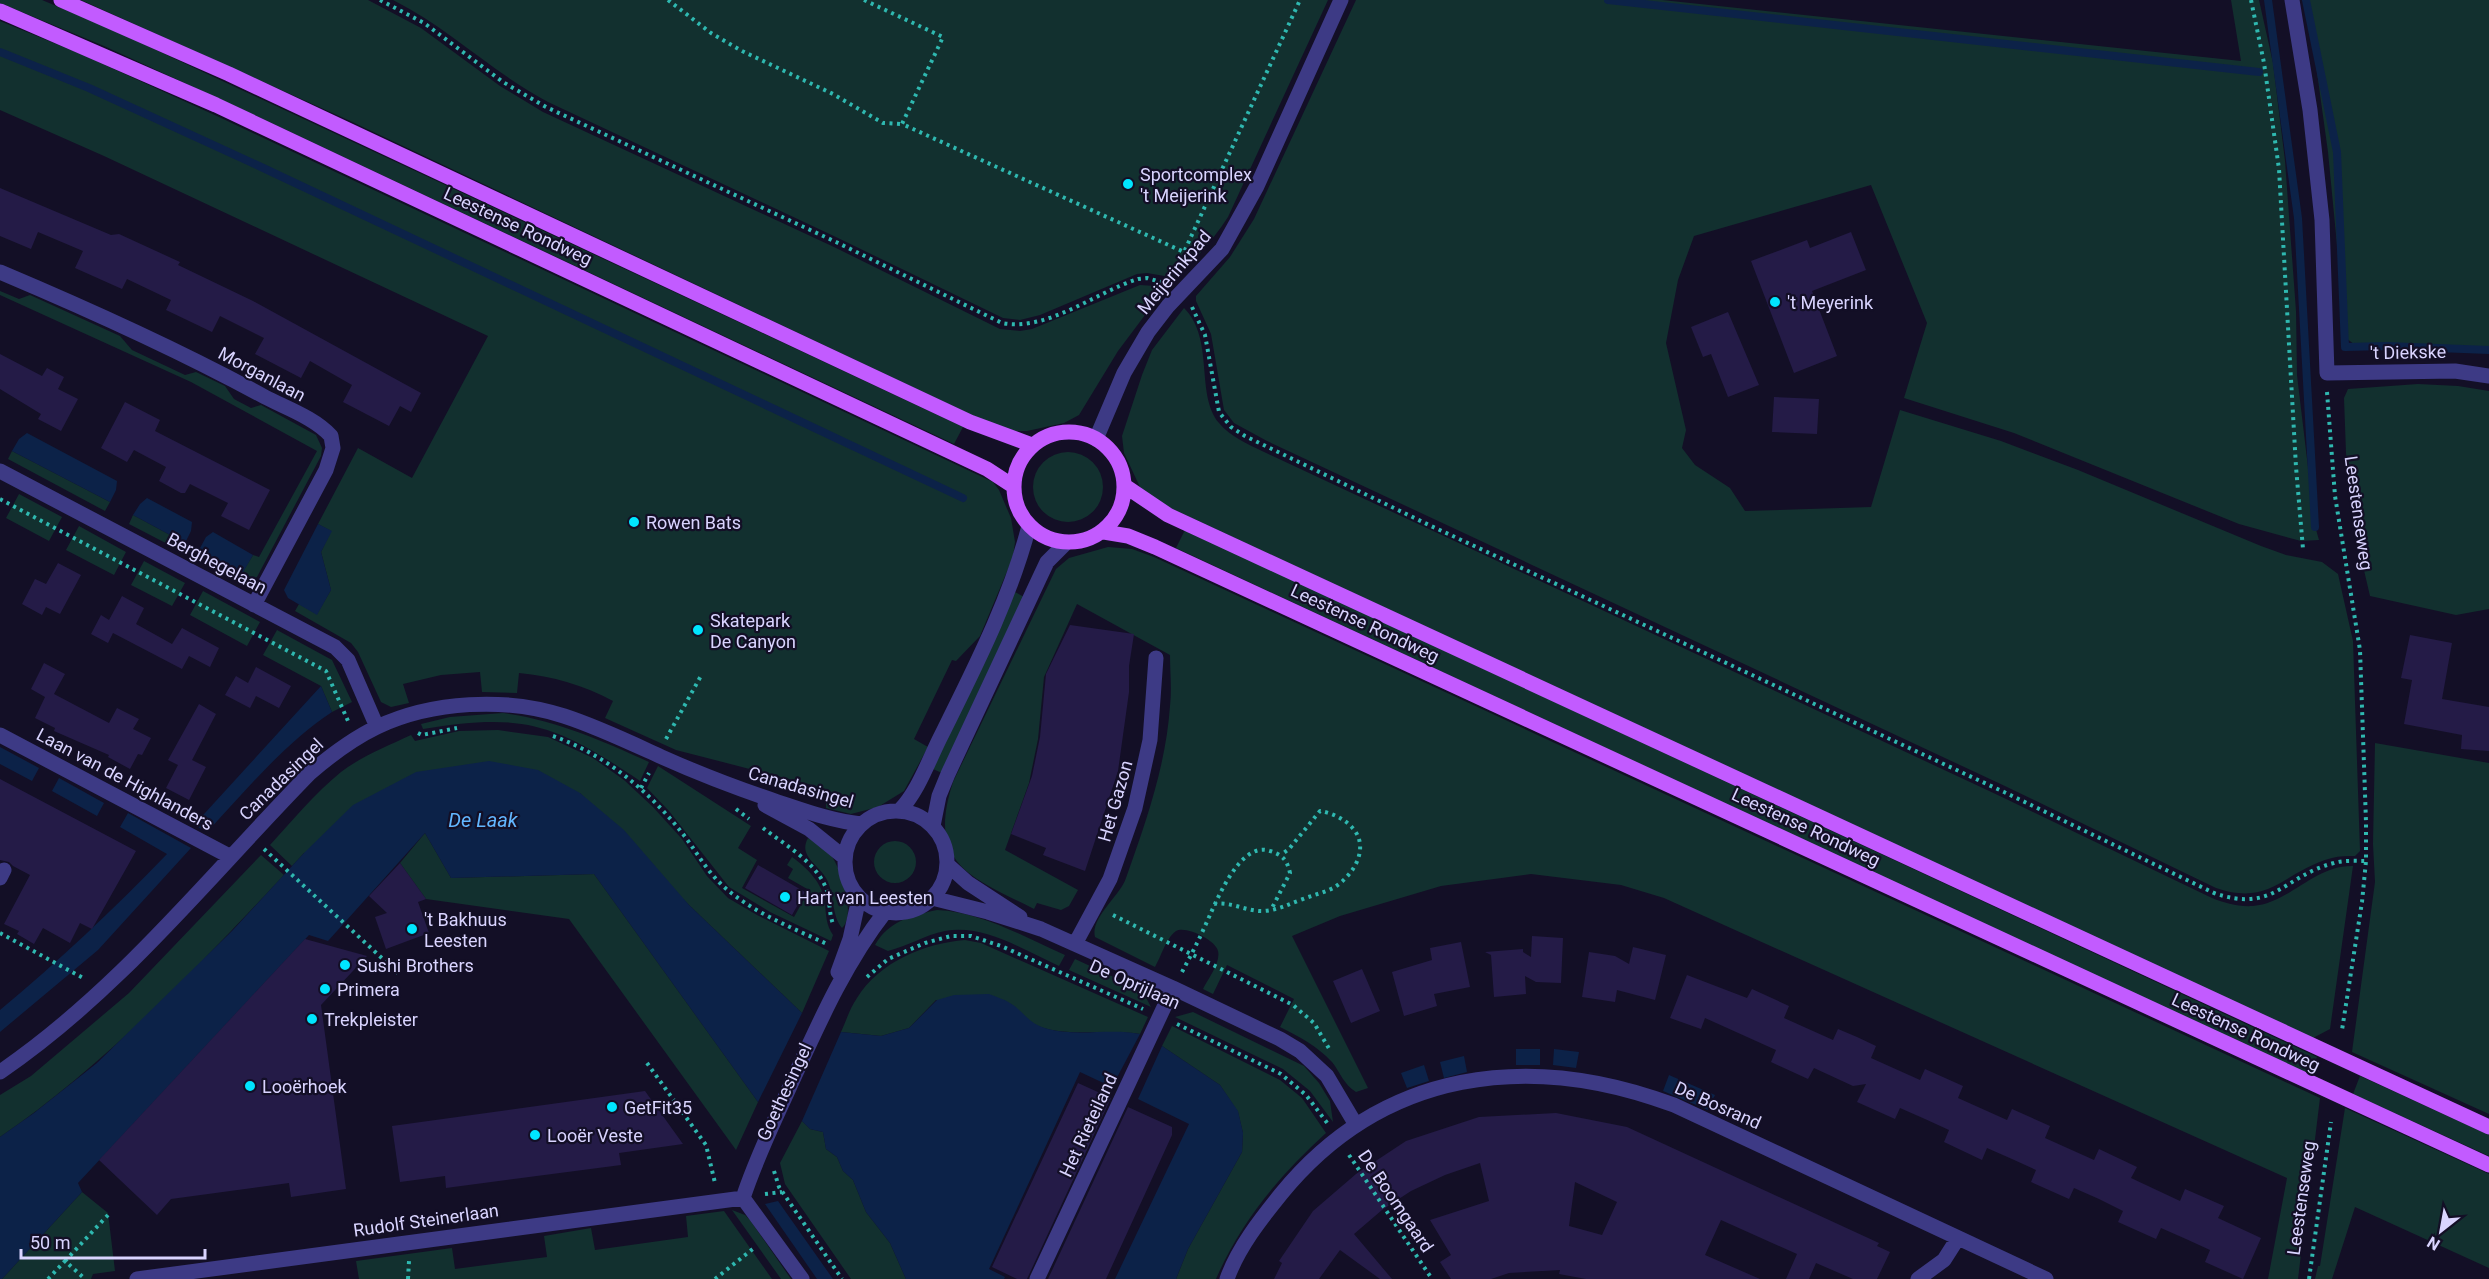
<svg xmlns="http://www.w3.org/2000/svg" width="2489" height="1279" font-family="Roboto,sans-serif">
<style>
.green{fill:#12302f}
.water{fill:#0c2248}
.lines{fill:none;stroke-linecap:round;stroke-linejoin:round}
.stream{stroke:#0c2248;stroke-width:8}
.building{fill:#241b47;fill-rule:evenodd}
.path{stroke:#2fb8b0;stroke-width:4;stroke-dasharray:3 4.5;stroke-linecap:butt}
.minor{stroke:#3d3a85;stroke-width:15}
.major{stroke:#c25bff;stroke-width:15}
.poi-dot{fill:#00e5ff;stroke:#130f26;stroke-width:2}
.labels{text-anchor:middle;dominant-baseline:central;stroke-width:4.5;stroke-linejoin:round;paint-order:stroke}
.poi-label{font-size:18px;fill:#d9d4ff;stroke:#130f26;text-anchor:start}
.street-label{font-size:18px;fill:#d9d4ff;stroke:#130f26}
.water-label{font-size:20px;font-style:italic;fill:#62b6ff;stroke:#130f26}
</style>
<rect width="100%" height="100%" fill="#130f26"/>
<path class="green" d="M0,0h42l67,28 854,399 -9,17 -691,-325 -159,-73 -104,-43z
M81,0h287l53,28 79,58 43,26 291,135 166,82 20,2 12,-2 108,-44 15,1 8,5 -45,60 -39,64 -15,8 -37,8h-12l-39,-14 -628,-297z
M393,0h935l-100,217c-15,23 -32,42 -52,61l-29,-5 -10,1 -97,41 -20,5 -17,-2 -165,-80 -290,-136c-55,-29 -99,-74 -155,-102z
M1356,0h306l579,61 -10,-61h28l14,63 12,98 11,150 1,64 18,151 4,14 -18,1 -62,-17 -225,-91 -110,-35 23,-75 -56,-138 -177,51 -16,44 -12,63 20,87 -4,18 13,17 35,23 15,23 126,-4 29,-97 101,31 77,29 183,76 25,9 36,7 16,12 15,67 7,210 -5,5c-7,0 -16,0 -23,2 -49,13 -60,49 -116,30l-209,-101 -740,-346 -33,-18 -10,-13 -13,-76 -15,-33v-5l34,-39 24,-38z
M2307,0h182v353c-43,-7 -86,-9 -130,-5l-13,-10 -18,-186z
M0,21l83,34 136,62 774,365 6,8 12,28 4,24 -2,15 -33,79 -24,25 -4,-1 -38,79 14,8 -24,44 -26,16 -27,7 -25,-6v-14l-10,-8 -140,-36 -71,-32 8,-17c-30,-16 -60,-25 -94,-28l-2,20 -35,-1 -2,-20 -39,3 -38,9 6,19 -18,4 -10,-5 -23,-50 -7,-9 -56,-32 4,-7 18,10 14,-24 -10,-38 10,-21 -13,-7 40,-76 54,30 76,-142 -384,-180 -104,-46z
M0,291l19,8 11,-4 90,41 12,14 53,25 11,-3 29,14 9,13 17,9 10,-3 55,30 6,13 -1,8 -64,121 -11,6 -5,-1 -46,-24 4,-8 43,23 11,-18 6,2 58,-106 -126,-69 -191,-87z
M1184,308c31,31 11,86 35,115 11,13 28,21 43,28l740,346 210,101c13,5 26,9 41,8 37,-3 61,-41 100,-40l-23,163 -17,9 -1147,-532 -24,-15 -3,-6 -15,-32 -2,-17 20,-61 10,-25z
M2418,384l40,2 31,5v218l-33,6 -86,-19 -17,-73 -7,-70 -2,-55 4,-9z
M12,451l98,51 -5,9 -97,-52z
M1033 487a35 35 0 1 1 70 0a35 35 0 1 1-70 0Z
M19,494l43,23 -13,24 -43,-23z
M133,515l52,28 -4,8 -52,-27z
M79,526l47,26 -12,23 -48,-25z
M1185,530l1132,527 -8,18 -1133,-527z
M1108,547l24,2 22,8 1166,541 -22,181h-30l19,-101 -623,-280 -43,-13 -90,-11 -90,12 -101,30 -48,20 76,152 -12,4c-12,-7 -16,-20 -24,-30 -15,-16 -32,-25 -52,-35l14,-28 -67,-34 -14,29 -10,-5c5,-10 18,-27 15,-38 -2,-11 -33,-26 -42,-20 -10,7 -15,26 -21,36l-60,-30c-5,-19 25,-41 31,-59 20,-56 40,-113 44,-172 2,-17 0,-34 0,-51l-93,-51 -33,73 -6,62 -9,44 -24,67 73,40 -9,16 -8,4 -24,-7 -3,6c-63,-32 -108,-44 -81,-127l103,-213 13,-11z
M144,561l41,22 -13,23 -41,-21z
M203,591l57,31 -13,24 -57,-31z
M1015,592l9,5 -82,176 -9,-4z
M277,630l55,30 20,42 -20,10 -11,-26 -58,-31z
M503,713c52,7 98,27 146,49l-9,19c-84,-57 -116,-69 -217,-52l-2,-5 29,-7z
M498,730l50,7 45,21 31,22 29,27 29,32 25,37 21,22 29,17 72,36 -27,62 -113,-108 -109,-112 -276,60 -12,13 -22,-21c23,-25 45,-52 71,-73 21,-16 47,-26 70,-37l4,6 44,-10z
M2375,743l114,20v351l-137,-62 23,-170 -2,-38z
M658,766l93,60 -13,22 19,12 -15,28 52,29 15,-27 -21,-12 5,-9 -6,-4 5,-8c15,11 31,26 33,46 1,12 1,22 8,32l-2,6 -61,-29 -41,-25 -60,-76 -22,-23z
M425,833l26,45 143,-4 164,228 -22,48 -167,-231 -143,-20 -26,-36z
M808,838c7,4 15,8 20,13 12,13 29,64 14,77 -11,-13 -7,-34 -16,-50 -8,-14 -28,-22 -18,-40z
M874 862a21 21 0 1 1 42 0a21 21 0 1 1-42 0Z
M261,855l23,20c-86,92 -179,190 -284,262v-42l31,-19 98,-83z
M937,910c45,2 87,27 128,45l-6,11c-35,-16 -75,-42 -114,-35 -20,4 -37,15 -57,20l-13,-6c14,-24 35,-29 62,-35z
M965,940l16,3 167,74 -8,17c-31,-6 -81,5 -108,-11 -8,-4 -14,-13 -21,-19l-75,-4 -27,28 -28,8 -40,-4c5,-11 9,-24 16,-34 22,-36 68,-55 108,-58z
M1075,959l67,31 9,17 -82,-37z
M1193,1012l111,54 15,17 11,18 3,21 -23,-31 -27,-22 -108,-52z
M1172,1026l108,54 22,18 24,35c-46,42 -85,88 -110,146h-40l12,-30 54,-97 1,-19 -5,-21 -18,-27 -58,-39z
M2360,1076l129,59v21l-136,-62z
M2345,1108l144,66v94l-134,-61 -23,72h-17l3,-13h2z
M802,1121l8,8 13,3 3,17 11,8 6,14 10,9 13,32 24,31 16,36h-55l-66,-95 -5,-21z
M82,1192l26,21 7,58 -22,3 -2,5h-89z
M732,1210l13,5 5,5 41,59h-10z
M724,1211l48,68h-413l-3,-18 96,-13 3,21 92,-12 -3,-21 47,-8 4,22 93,-13 -2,-21z"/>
<path class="water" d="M27,433l90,48 -1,9 -6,12 -98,-51 7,-12z
M147,498l45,24 -1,9 -6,12 -52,-28 7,-11z
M318,524l14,7 -11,21 10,38 -14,25 -29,-17 -4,-8z
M213,532l40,23 -11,19 -43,-24 7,-13z
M321,686l11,26c-48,32 -84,76 -123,118l-4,1 -11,-6z
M0,747l39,21 -7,13 -32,-17z
M489,761l49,9 42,23 44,37 65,75 113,108 -44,89 -164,-228 -143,4 -26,-45 -97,108 -19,-6 -231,248 4,9 -80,87h-2v-142l34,-24 63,-50 135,-132 72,-78 49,-48 63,-33z
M59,778l45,25 -7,13 -45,-25z
M128,813l63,35 -93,102 -98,82v-22c59,-49 114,-101 167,-156l-47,-27z
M989,994c7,3 15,5 21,9 15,9 18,21 38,26 30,8 62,-1 92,5l-28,53 -32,-15 -91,197 16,8 -1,2h-98l-16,-36 -24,-31 -13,-32 -10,-9 -6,-14 -11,-8 -3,-17 -13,-3 -8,-8 39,-89 40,4 28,-8 28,-28 17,-5z
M1162,1046l58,39 18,26 5,22 -1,19 -54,97 -12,30h-61l74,-155 -51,-25z
M1516,1049h24v16h-24z
M1554,1049l25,3 -3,16 -23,-3z
M1464,1056l3,16 -23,6 -4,-16z
M1424,1065l5,16 -22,7 -6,-15z
M1669,1075l46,20 -7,15 -45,-19z
M778,1201l55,78h-16l-52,-75z"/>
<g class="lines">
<path class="stream" d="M1608,0l651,72
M2268,0l30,218 17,309
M2306,0l31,152 8,195 42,-1 102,4
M0,52l89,36 170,78 704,332"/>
</g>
<path class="building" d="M0,188l111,47 8,-1 61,28 -2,3 75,36 168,92 -10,19 -11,-6 -11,20 -46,-24 9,-17 -42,-24 -9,17 -46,-24 9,-16 -44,-22 -8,16 -46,-22 5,-10 -44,-21 -5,10 -47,-21 8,-17 -45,-19 -7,17 -31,-13z
M1851,232l15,38 -54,21 25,65 -43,17 -43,-112 56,-21 3,8z
M1728,312l31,73 -31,12 -17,-43 -8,3 -12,-30z
M0,354l42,22 5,-8 17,9 -6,12 20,10 -17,32 -23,-12 3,-5 -41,-25z
M1774,397l45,2 -2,35 -45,-2z
M125,402l35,18 -5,11 115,59 -21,40 -28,-14 7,-13 -38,-19 -5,9h-4l-22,-12 7,-14 -32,-17 -7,12 -26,-14z
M58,563l23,12 -21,39 -14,-7 -4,8 -20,-11 13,-25 11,5z
M122,596l22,12 -8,16 36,20 10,-16 37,20 -9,19 -21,-11 -7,13 -69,-36 -5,10 -17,-9 10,-19 8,5z
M1070,625l64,9 -5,32v26l-11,79 -33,100 -42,-16 3,-7 -35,-14 21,-58 8,-39 6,-63z
M2410,635l42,8 -10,56 47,8v44l-28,-2 1,-14 -58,-11 8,-44 -11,-2z
M44,663l21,11 -11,20 55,29 8,-15 22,11 -6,10 18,9 -9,17 -4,-1 -8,15 -22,-12 1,-2 -55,-24 1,-3 -20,-10 10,-21 -14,-8z
M256,667l35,19 -12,22 -23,-12 -6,12 -25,-13 11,-19 12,7z
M199,704l17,10 -24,46 14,7 -17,33 -23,-12 12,-23 -10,-5z
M0,779l136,72 -44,78 -12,-6 -10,20 -27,-15 -9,16 -17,-10 2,-3 -15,-7 26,-49 -17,-9 -4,-4 -9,-2z
M400,863l26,36 -8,3 11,31 -43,16 -11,-32 12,-4 -18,-17z
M758,865l47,27 -13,23 -47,-27z
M1532,936l31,2 -2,45 -25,-1 -11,-6 1,18 -32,3 -3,-42 -6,-3 38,-3v3l8,5z
M305,939l62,17 -46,49 25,184 -55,8 -2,-14 -118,16 -14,16 -58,-55z
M1461,942l9,45 -36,7 3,12 -33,10 -12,-44 40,-12 -2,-12z
M1633,947l33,8 -11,45 -38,-10 -2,12 -33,-5 7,-45 26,4 14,8z
M1362,969l18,42 -29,12 -18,-42z
M1687,975l60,23 5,-9 37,17 -5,12 49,22 5,-11 19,8 19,9 -5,12 49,22 5,-11 38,17 -5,12 49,22 5,-11 38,17 -5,12 49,22 5,-11 38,18 -6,11 49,23 5,-12 39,17 -6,12 43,20 -18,41 -38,-17 5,-12 -24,-11 -25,-11 -5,11 -38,-17 5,-11 -24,-12 -25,-11 -5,11 -38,-17 5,-12 -24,-11 -25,-11 -5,12 -38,-18 5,-12 -24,-11 -25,-11 -5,11 -38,-17 9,-18 -13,2 -39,-18 -6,11 -37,-17 5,-12 -71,-32 -4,11 -31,-11z
M1078,1083l33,15 -84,181h-10l-25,-12z
M645,1091l38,53 -64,9 2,12 -175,23 -1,-12 -45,6 -8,-56z
M1128,1107l44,20v8l-66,144h-58z
M1556,1113l71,14 252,116 -2,3 13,6 -13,27h-24l-37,-16 -7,16h-23l11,-25 -76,-34 -16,35 55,24h-174l-27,-5 1,-4 -51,3 -18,6h-40l-11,-17 11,-7 -21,-35 59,-19 -9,-38 -35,12 -34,16 -29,19 -28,24 38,45h-12l-40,-29 -21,29h-45l8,-16 -3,-2 34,-50 43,-37 50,-33 73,-24zM1575,1182l42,20 -15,33 -33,-9z"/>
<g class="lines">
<path class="path" d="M380,0l44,23 79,59 43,25 290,135 166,81c45,9 94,-31 136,-44l9,-1 17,5
M668,0l43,33 31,18 91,43 50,29 19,1
M864,0l79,37 -41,87 282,128 116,-252
M2251,0l13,63 15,106 17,298 7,82
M1192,307l13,28 14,77 12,15 14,9 184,89 575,267 210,101c60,21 69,-17 120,-30 10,-3 22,-2 32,-2
M2327,392l8,104 25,154 6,172v39l-4,41 -20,128
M0,499l326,172 22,50
M418,733l4,2 35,-7
M553,736c53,19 96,55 130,98 13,17 23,36 39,51 29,27 71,43 107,60
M666,739l36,-65
M641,788l8,-15
M736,809l13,10
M763,828c22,17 55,35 64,63 3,11 2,22 6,33
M264,849l134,124
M1214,904c17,-3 33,8 50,7 14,-1 25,-7 39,-12 10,-4 20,-6 30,-11 19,-11 36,-37 22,-57 -8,-11 -22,-18 -35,-20l-31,38 -8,6
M1113,915l180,90 21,18 17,29
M0,933l85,46
M1182,972c8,-15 16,-30 23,-46 10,-21 34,-86 65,-75 13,4 17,9 20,22l-19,37
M867,977l21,-18 37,-16 26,-7h20l30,10 142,63
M1177,1024l104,50 25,21 22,29
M647,1063l59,82 9,38
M1349,1155l83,124
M774,1171l5,16 63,92
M765,1194l17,-2
M65,1261l43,-46
M48,1279l17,-18 20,18
M408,1279l1,-18
M715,1279l39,-31
M2309,1279l22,-157"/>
<path class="minor" d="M2292,0l18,110 12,110 5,153 128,-2 34,5
M0,272c90,38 179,78 265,125 21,11 50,21 66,39l2,12 -7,22 -72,135
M1096,439l28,-66 24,-41 20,-26 54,-57 35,-63 84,-186
M0,471l335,176 13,13 29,67
M0,735l231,122
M765,805l44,24 36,29
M900,810c19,-20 29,-51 42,-76 33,-67 68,-135 87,-208
M845 862a51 51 0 1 1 102 0a51 51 0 1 1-102 0Z
M933,826l6,-30 9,-22 91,-195 8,-17 19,-19
M948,865l20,18 52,34
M0,878l4,-8
M932,898l56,14 53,17 132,59 107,51 20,12 27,25 29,49
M1075,944l35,-65 25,-71 15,-68 6,-82
M838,972l12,-33 9,-41
M0,1072c120,-82 209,-196 310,-299 21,-18 42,-34 67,-46 55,-26 129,-30 187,-11 34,11 67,27 100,42 38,17 75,31 114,44 27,9 54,19 83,22
M743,1198c13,-40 31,-76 48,-114 27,-59 54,-121 94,-172
M743,1198l59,81
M137,1279l606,-81
M1037,1279l136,-291
M1227,1279c11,-31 33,-59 54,-85 102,-125 248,-143 393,-89l372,174
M1918,1279l26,-19 14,-22"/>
<path class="major" d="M61,0l168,74 741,348 62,23
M0,11l216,94 771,364 26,17
M1014 487a55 55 0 1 1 110 0a55 55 0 1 1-110 0Z
M1125,486l43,29 1321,612
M1104,532l24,4 27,11 1334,618"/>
</g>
<g class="poi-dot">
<circle cx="1128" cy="184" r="6"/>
<circle cx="1775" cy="302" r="6"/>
<circle cx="634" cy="522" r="6"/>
<circle cx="698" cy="630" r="6"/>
<circle cx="785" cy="897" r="6"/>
<circle cx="412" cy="929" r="6"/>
<circle cx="345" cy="965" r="6"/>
<circle cx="325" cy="989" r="6"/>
<circle cx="312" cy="1019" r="6"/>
<circle cx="250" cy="1086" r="6"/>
<circle cx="612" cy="1107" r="6"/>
<circle cx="535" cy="1135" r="6"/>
</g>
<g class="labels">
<g class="poi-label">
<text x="1140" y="174">Sportcomplex<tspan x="1140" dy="21">'t Meijerink</tspan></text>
<text x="1787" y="302">'t Meyerink</text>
<text x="646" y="522">Rowen Bats</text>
<text x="710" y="620">Skatepark<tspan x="710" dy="21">De Canyon</tspan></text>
<text x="797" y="897">Hart van Leesten</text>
<text x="424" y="919">'t Bakhuus<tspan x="424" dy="21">Leesten</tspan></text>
<text x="357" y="965">Sushi Brothers</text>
<text x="337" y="989">Primera</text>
<text x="324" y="1019">Trekpleister</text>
<text x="262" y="1086">Looërhoek</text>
<text x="624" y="1107">GetFit35</text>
<text x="547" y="1135">Looër Veste</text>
</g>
<g class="street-label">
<text transform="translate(518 226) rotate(25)">Leestense Rondweg</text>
<text transform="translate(1174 272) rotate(-50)">Meijerinkpad</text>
<text transform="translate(2408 352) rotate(-1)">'t Diekske</text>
<text transform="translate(262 374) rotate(28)">Morganlaan</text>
<text transform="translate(2359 513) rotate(82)">Leestenseweg</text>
<text transform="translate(217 563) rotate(28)">Berghegelaan</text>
<text transform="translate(1365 623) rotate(25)">Leestense Rondweg</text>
<text transform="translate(125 779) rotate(28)">Laan van de Highlanders</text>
<text transform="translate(281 779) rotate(-44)">Canadasingel</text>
<text transform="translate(801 787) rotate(16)">Canadasingel</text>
<text transform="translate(1115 801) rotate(-74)">Het Gazon</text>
<text transform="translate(1806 827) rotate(25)">Leestense Rondweg</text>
<text transform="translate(1135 984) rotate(24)">De Oprijlaan</text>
<text transform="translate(2246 1032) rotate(25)">Leestense Rondweg</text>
<text transform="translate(784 1092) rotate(-65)">Goethesingel</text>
<text transform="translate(1718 1105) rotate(24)">De Bosrand</text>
<text transform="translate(1088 1125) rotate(-65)">Het Rieteiland</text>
<text transform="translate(2301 1198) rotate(-82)">Leestenseweg</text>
<text transform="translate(1396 1201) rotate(56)">De Boomgaard</text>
<text transform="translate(426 1220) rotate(-8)">Rudolf Steinerlaan</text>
</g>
<g class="water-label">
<text x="483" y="820">De Laak</text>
</g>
</g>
<g transform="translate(2441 1231) rotate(211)" stroke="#130f26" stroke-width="4.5" paint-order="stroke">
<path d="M0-4.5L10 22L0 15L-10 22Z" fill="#d9d4ff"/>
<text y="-9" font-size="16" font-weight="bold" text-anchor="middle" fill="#d9d4ff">N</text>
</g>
<path d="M21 1249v9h184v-9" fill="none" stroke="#d9d4ff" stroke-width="3"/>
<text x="30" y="1249" font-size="18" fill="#d9d4ff" stroke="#130f26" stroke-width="4.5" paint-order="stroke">50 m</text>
</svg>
